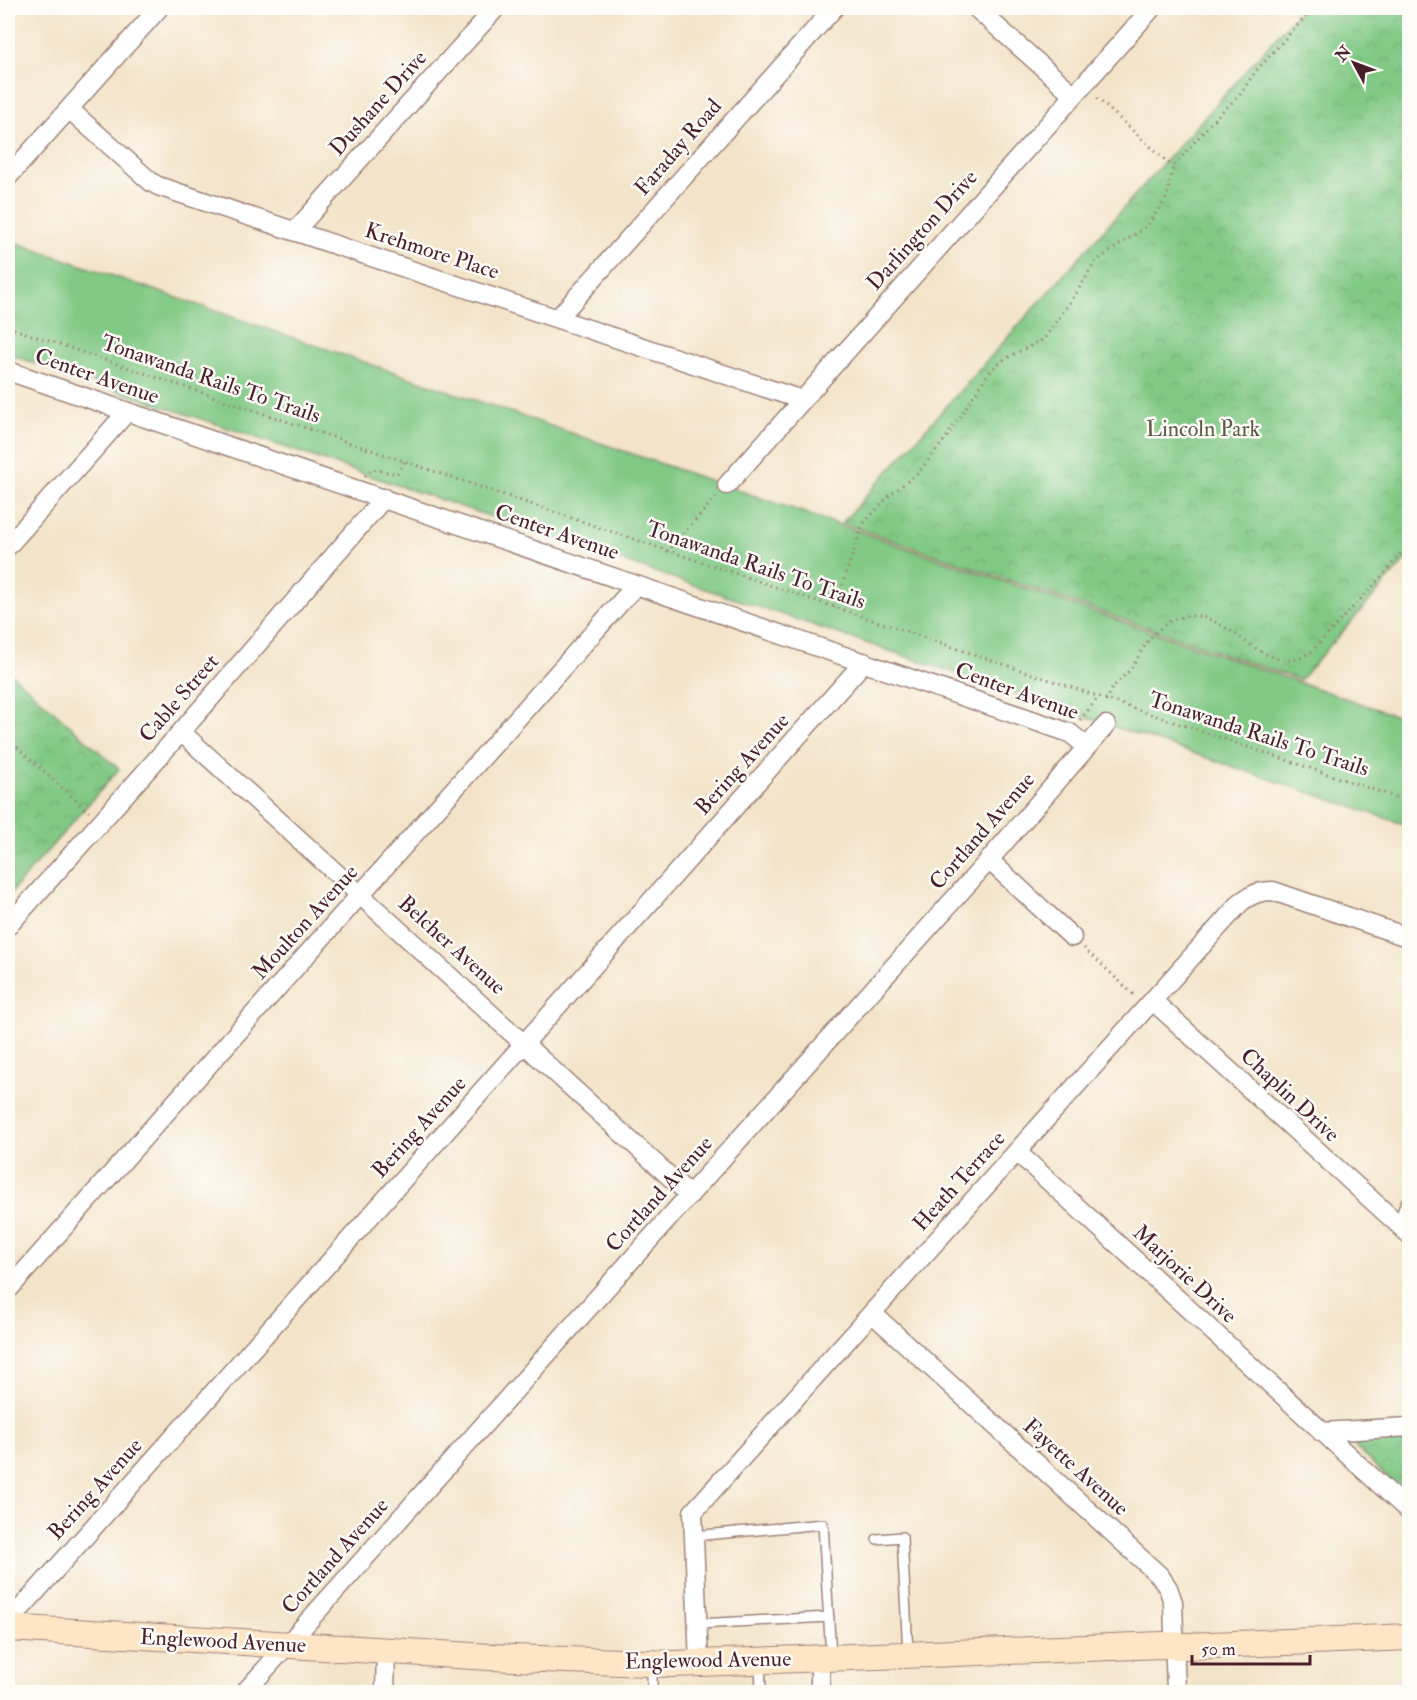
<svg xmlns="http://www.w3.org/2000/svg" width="1417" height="1700" font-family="'IM FELL Double Pica',serif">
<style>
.grass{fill:#81c985;stroke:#667458;stroke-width:1.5}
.park{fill:url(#park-crowns);stroke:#667458;stroke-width:1.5}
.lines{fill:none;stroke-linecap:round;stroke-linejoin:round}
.lane-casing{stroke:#9e827a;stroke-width:12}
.street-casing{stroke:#9e827a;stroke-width:21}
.secondary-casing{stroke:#9e827a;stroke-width:28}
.path{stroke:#9e827a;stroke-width:3;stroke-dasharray:1.5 4.5;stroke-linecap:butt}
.lane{stroke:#fff;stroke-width:9}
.street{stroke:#fff;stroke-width:18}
.secondary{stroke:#fde5c5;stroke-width:26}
.labels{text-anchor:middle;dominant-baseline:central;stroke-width:5;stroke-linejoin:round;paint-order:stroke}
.street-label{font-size:22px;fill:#4a1f2b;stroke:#fdfcf7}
.park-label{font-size:22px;fill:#5d5a4a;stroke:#fdfcf7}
</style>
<defs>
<pattern id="park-crowns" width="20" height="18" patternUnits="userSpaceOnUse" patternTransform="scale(1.5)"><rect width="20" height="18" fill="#81c985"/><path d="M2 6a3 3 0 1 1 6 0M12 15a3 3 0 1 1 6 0" fill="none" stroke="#71ac73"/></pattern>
</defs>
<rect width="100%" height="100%" fill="#fdfcf7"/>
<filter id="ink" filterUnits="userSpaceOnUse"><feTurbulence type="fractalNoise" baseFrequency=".0167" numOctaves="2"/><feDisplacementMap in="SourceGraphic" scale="12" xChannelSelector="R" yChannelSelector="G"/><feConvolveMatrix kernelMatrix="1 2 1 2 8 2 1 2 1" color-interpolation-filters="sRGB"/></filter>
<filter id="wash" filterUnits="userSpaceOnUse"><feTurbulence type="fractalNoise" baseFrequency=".008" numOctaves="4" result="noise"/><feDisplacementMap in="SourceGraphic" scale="24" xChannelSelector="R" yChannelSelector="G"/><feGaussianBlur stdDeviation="1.35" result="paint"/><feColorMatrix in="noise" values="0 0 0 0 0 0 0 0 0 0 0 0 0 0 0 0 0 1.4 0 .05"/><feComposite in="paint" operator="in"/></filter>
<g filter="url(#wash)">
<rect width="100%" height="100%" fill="#f3e4c9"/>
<path class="grass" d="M8,240l1401,480v106l-1401,-472z"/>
<path class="park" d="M1302,8h107l1,547 -110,125 -458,-157z
M8,671l111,98 -111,127z
M1402,1437l3,8 1,46 -7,-2 -45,-44 3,-6z"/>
</g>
<g filter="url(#ink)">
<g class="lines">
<defs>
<path id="lane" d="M694,1536l129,-12 8,132
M877,1539l25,-2 6,116
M698,1624l131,-7
M760,1662l1,30
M652,1666v26"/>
<path id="street" d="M976,8l98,87
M69,109l82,73 7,4 644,214
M8,177l151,-169
M295,231l201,-223
M558,318l276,-310
M8,371l1062,362 17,14
M727,485l425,-477
M8,546l119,-134
M181,732l509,463
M989,860l83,77
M8,926l173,-194 203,-234
M1153,1001l257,234
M1017,1152l393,360
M1403,1224l7,-20
M8,1290l628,-705
M872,1313l288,263 8,12 5,14 3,90
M1321,1432l89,-5
M8,1623l856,-961
M820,1658v34
M699,1663l-6,-151 548,-610c11,-8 19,-11 32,-11l137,47
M245,1692l744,-832 117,-135
M385,1692l1,-42"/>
<path id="secondary" d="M8,1628l482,29 183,7 489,-19 25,1 223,-9"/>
</defs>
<use href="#lane" class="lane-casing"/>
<use href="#street" class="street-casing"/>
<use href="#secondary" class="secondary-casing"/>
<path class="path" d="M1097,98l76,69
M8,327l1402,475
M365,476l7,-7 25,5 7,-12
M667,552l49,-55
M834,608l29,-84 27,-29 28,-22 28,-35 41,-63 14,-14 43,-22 28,-39 24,-39 51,-35 20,-29 6,-30 43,-50 23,-21 16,-24 58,-64
M1106,701c3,-6 5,-12 9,-16 5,-6 12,-11 16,-17 8,-11 13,-24 23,-34 62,-62 103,57 157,18l74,-79 25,-32
M1080,720l18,-22
M8,739l81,73
M1084,948l52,49"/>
<use href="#lane" class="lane"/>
<use href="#street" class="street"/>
<use href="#secondary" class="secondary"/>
</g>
</g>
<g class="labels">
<g class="street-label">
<text transform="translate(378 103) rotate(-48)">Dushane Drive</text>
<text transform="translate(678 147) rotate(-49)">Faraday Road</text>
<text transform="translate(922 230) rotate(-48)">Darlington Drive</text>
<text transform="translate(432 251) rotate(18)">Krehmore Place</text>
<text transform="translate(97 376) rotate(19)">Center Avenue</text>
<text transform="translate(211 379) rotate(19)">Tonawanda Rails To Trails</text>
<text transform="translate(557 532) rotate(19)">Center Avenue</text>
<text transform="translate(756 565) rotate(19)">Tonawanda Rails To Trails</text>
<text transform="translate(1017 691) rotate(20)">Center Avenue</text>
<text transform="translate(179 698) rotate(-49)">Cable Street</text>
<text transform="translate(1259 734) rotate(18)">Tonawanda Rails To Trails</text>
<text transform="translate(742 764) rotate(-48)">Bering Avenue</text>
<text transform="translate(982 831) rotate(-49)">Cortland Avenue</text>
<text transform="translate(305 922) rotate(-48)">Moulton Avenue</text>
<text transform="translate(452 945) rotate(42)">Belcher Avenue</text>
<text transform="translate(1290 1095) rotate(43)">Chaplin Drive</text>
<text transform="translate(419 1127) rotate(-48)">Bering Avenue</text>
<text transform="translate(959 1181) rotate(-48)">Heath Terrace</text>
<text transform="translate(659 1194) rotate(-48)">Cortland Avenue</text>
<text transform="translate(1185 1274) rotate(43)">Marjorie Drive</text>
<text transform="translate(1076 1467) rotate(42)">Fayette Avenue</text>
<text transform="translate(95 1489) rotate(-48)">Bering Avenue</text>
<text transform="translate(335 1556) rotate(-48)">Cortland Avenue</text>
<text transform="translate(223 1641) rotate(3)">Englewood Avenue</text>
<text transform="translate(708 1660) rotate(-1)">Englewood Avenue</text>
</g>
<g class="park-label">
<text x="1203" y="429">Lincoln Park</text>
</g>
</g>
<rect width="1417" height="1700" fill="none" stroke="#fdfcf7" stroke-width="30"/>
<g transform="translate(1354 63) rotate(311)" stroke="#fdfcf7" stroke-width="4.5" paint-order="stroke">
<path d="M0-4.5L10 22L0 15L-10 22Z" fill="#4a1f2b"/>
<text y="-9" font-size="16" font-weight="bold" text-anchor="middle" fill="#4a1f2b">N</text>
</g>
<path d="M1192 1655v9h118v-9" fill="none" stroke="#4a1f2b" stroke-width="3"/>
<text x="1201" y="1655" font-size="18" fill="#4a1f2b" stroke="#fdfcf7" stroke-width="4.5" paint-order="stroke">50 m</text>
</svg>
